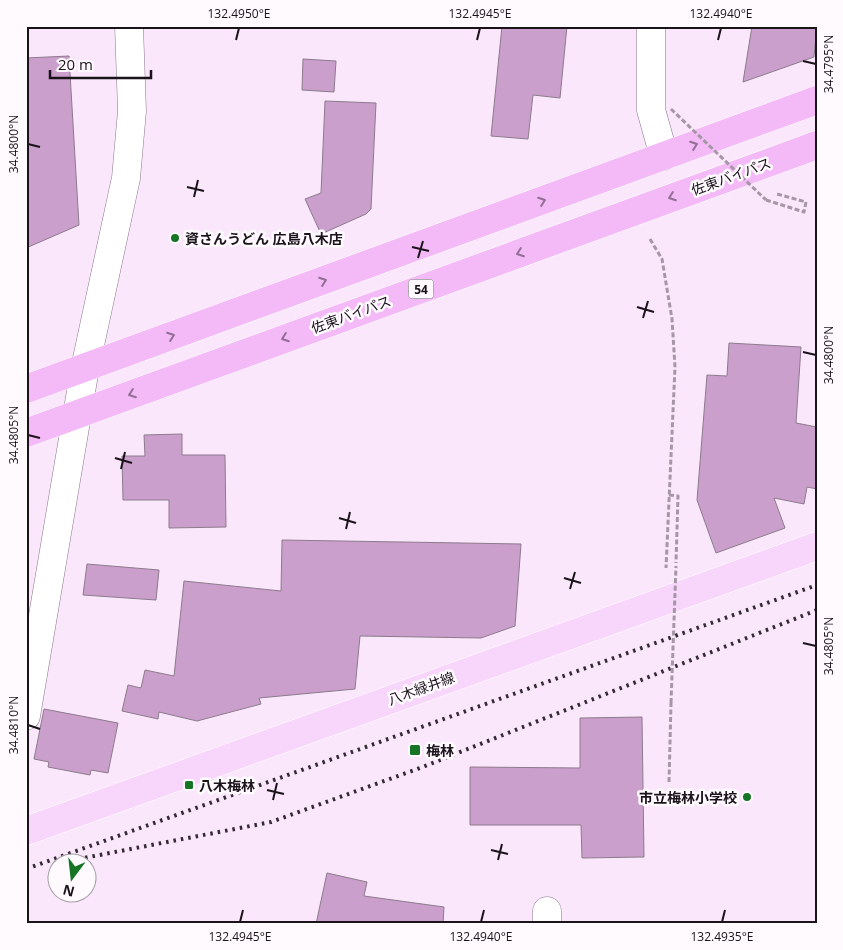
<svg xmlns="http://www.w3.org/2000/svg" width="843" height="950" font-family="'Open Sans','Noto Sans JP',sans-serif">
<style>
.building{fill:#cb9fcc;stroke:#8c7b8c}
.lines{fill:none;stroke-linecap:round;stroke-linejoin:round}
.minor-casing{stroke:#8a788a;stroke-width:29}
.major-casing{stroke:#fff;stroke-width:29}
.highway-casing{stroke:#fff;stroke-width:29}
.path{stroke:#a697a6;stroke-width:3;stroke-dasharray:5 2.5;stroke-linecap:butt}
.minor{stroke:#fff;stroke-width:28}
.major{stroke:#f8d5fa;stroke-width:28}
.highway{stroke:#f4b9f7;stroke-width:28}
.rail{stroke:#322a32;stroke-width:4;stroke-dasharray:2.5 5;stroke-linecap:butt}
.path-bridge{stroke:#a697a6;stroke-width:3;stroke-dasharray:5 2.5;stroke-linecap:butt}
.oneway{stroke:#926e94}
.ticks{fill:none;stroke:#1a131a;stroke-width:2}
.poi-dot{fill:#157524;stroke:#fefafe;stroke-width:2}
.labels{text-anchor:middle;dominant-baseline:central;stroke-width:5;stroke-linejoin:round;paint-order:stroke}
.shield{fill:#fefafe;stroke:#5e585e;stroke-width:1}
.shield-label{font-size:12px;font-weight:bold;fill:#1a131a}
.street-label{font-size:14px;fill:#1a131a;stroke:#fefafe}
.poi-label{font-size:14px;font-weight:bold;fill:#1a131a;stroke:#fefafe;text-anchor:start}
.neatline{fill:none;stroke:#1a131a;stroke-width:2}
.ticks-label{font-size:12px;text-anchor:middle;fill:#1a131a}
</style>
<rect width="100%" height="100%" fill="#fbe7fb"/>
<path class="building" d="M502,26h65l-7,72 -27,-3 -5,44 -37,-3z
M752,26h65l-3,31 -71,25z
M69,56l10,169 -53,23v-190z
M303,59l33,2 -2,31 -32,-2z
M325,101l51,2 -5,106 -5,5 -45,20 -16,-35 16,-6z
M729,343l72,4 -5,76 21,4v62l-10,-2 -3,17 -30,-6 11,30 -69,25 -19,-53 10,-125 20,1z
M182,434v21h43l1,72 -57,1v-28h-46l-1,-44h23l-1,-21z
M282,540l239,4 -6,82 -34,12 -121,-2 -5,53 -96,9 2,6 -64,17 -38,-9 -1,7 -36,-8 6,-26 13,3 4,-18 29,6 10,-95 97,10z
M87,564l72,6 -3,30 -73,-5z
M44,709l74,14 -10,50 -17,-3 -1,5 -42,-8 1,-5 -15,-3z
M642,717l2,140 -62,1 -1,-33h-111v-58l110,1v-50z
M327,873l40,9 -3,14 80,11 -1,17h-127z"/>
<g class="lines">
<defs>
<path id="minor" d="M651,26v84l13,46
M26,716l59,-348 41,-190 6,-67 -3,-85
M547,924v-13"/>
<path id="major" d="M26,831l791,-285"/>
<path id="highway" d="M26,389l791,-289
M26,433l791,-288"/>
</defs>
<use href="#minor" class="minor-casing"/>
<use href="#major" class="major-casing"/>
<use href="#highway" class="highway-casing"/>
<path class="path" d="M766,200l38,12 2,-10 -29,-8
M650,239l12,20 10,60 3,48 -9,201
M669,495l9,1 -2,67
M669,782l2,-79"/>
<use href="#minor" class="minor"/>
<use href="#major" class="major"/>
<use href="#highway" class="highway"/>
<path class="rail" d="M63,862l208,-40 149,-54 397,-158
M26,869l791,-284"/>
<path class="path-bridge" d="M671,109l95,91
M671,703l5,-137"/>
</g>
<defs><path id="oneway-chevron" d="M-2-3.5L2.5 0L-2 3.5" fill="none" stroke-width="1.6" stroke-linecap="round" stroke-linejoin="round" transform="scale(1.25)"/></defs>
<g class="oneway">
<use href="#oneway-chevron" transform="translate(694 145) rotate(-20)"/>
<use href="#oneway-chevron" transform="translate(672 197) rotate(160)"/>
<use href="#oneway-chevron" transform="translate(542 201) rotate(-20)"/>
<use href="#oneway-chevron" transform="translate(520 253) rotate(160)"/>
<use href="#oneway-chevron" transform="translate(323 281) rotate(-20)"/>
<use href="#oneway-chevron" transform="translate(171 336) rotate(-20)"/>
<use href="#oneway-chevron" transform="translate(285 338) rotate(160)"/>
<use href="#oneway-chevron" transform="translate(132 394) rotate(160)"/>
</g>
<path class="ticks" d="M236,40l3,-12M477,40l3,-12M718,40l3,-12M803,61l13,3M28,144l12,3M187,187l17,4M194,197l4,-17M412,247l17,4M418,258l5,-17M637,307l17,5M643,318l5,-17M803,352l13,3M28,435l12,3M115,458l17,5M121,469l4,-17M339,518l17,5M346,529l4,-17M564,578l17,5M570,589l5,-17M803,643l13,3M28,725l12,4M267,790l17,4M273,800l4,-17M491,850l17,4M498,860l4,-16M240,922l3,-12M481,922l3,-12M722,922l3,-12"/>
<g class="poi-dot">
<circle cx="175" cy="238" r="5"/>
<rect x="409" y="744" width="12" height="12" rx="2.5"/>
<rect x="184" y="780" width="10" height="10" rx="2.5"/>
<circle cx="747" cy="797" r="5"/>
</g>
<g class="labels">
<rect class="shield" x="408.5" y="279.5" width="25" height="19" rx="4"/>
<g class="shield-label">
<text x="421" y="289">54</text>
</g>
<g class="street-label">
<text transform="translate(731 176) rotate(-20)">佐東バイパス</text>
<text transform="translate(351 314) rotate(-20)">佐東バイパス</text>
<text transform="translate(421 688) rotate(-20)">八木緑井線</text>
</g>
<g class="poi-label">
<text x="185" y="238">資さんうどん 広島八木店</text>
<text x="426" y="750">梅林</text>
<text x="199" y="785">八木梅林</text>
<text x="737" y="797" text-anchor="end">市立梅林小学校</text>
</g>
</g>
<rect width="843" height="950" fill="none" stroke="#fefafe" stroke-width="55"/>
<g transform="translate(72 878) rotate(195)"><circle r="24" fill="#fefafe" stroke="#a39ea3"/>
<path d="M0-4L9 19L0 12L-9 19Z" fill="#157524"/>
<text y="-8" font-size="14" font-weight="bold" text-anchor="middle" fill="#1a131a">N</text>
</g>
<path d="M50 70v8h101v-8" fill="none" stroke="#1a131a" stroke-width="2.5"/>
<text x="58" y="70" font-size="15" fill="#1a131a" stroke="#fefafe" stroke-width="4" paint-order="stroke">20 m</text>
<rect x="28" y="28" width="788" height="894" class="neatline"/>
<g class="ticks-label">
<text x="239" y="18">132.4950°E</text>
<text x="480" y="18">132.4945°E</text>
<text x="721" y="18">132.4940°E</text>
<text transform="translate(829 64) rotate(-90)" y="4">34.4795°N</text>
<text transform="translate(14 144) rotate(-90)" y="4">34.4800°N</text>
<text transform="translate(829 355) rotate(-90)" y="4">34.4800°N</text>
<text transform="translate(14 435) rotate(-90)" y="4">34.4805°N</text>
<text transform="translate(829 646) rotate(-90)" y="4">34.4805°N</text>
<text transform="translate(14 725) rotate(-90)" y="4">34.4810°N</text>
<text x="240" y="941">132.4945°E</text>
<text x="481" y="941">132.4940°E</text>
<text x="722" y="941">132.4935°E</text>
</g>
</svg>
